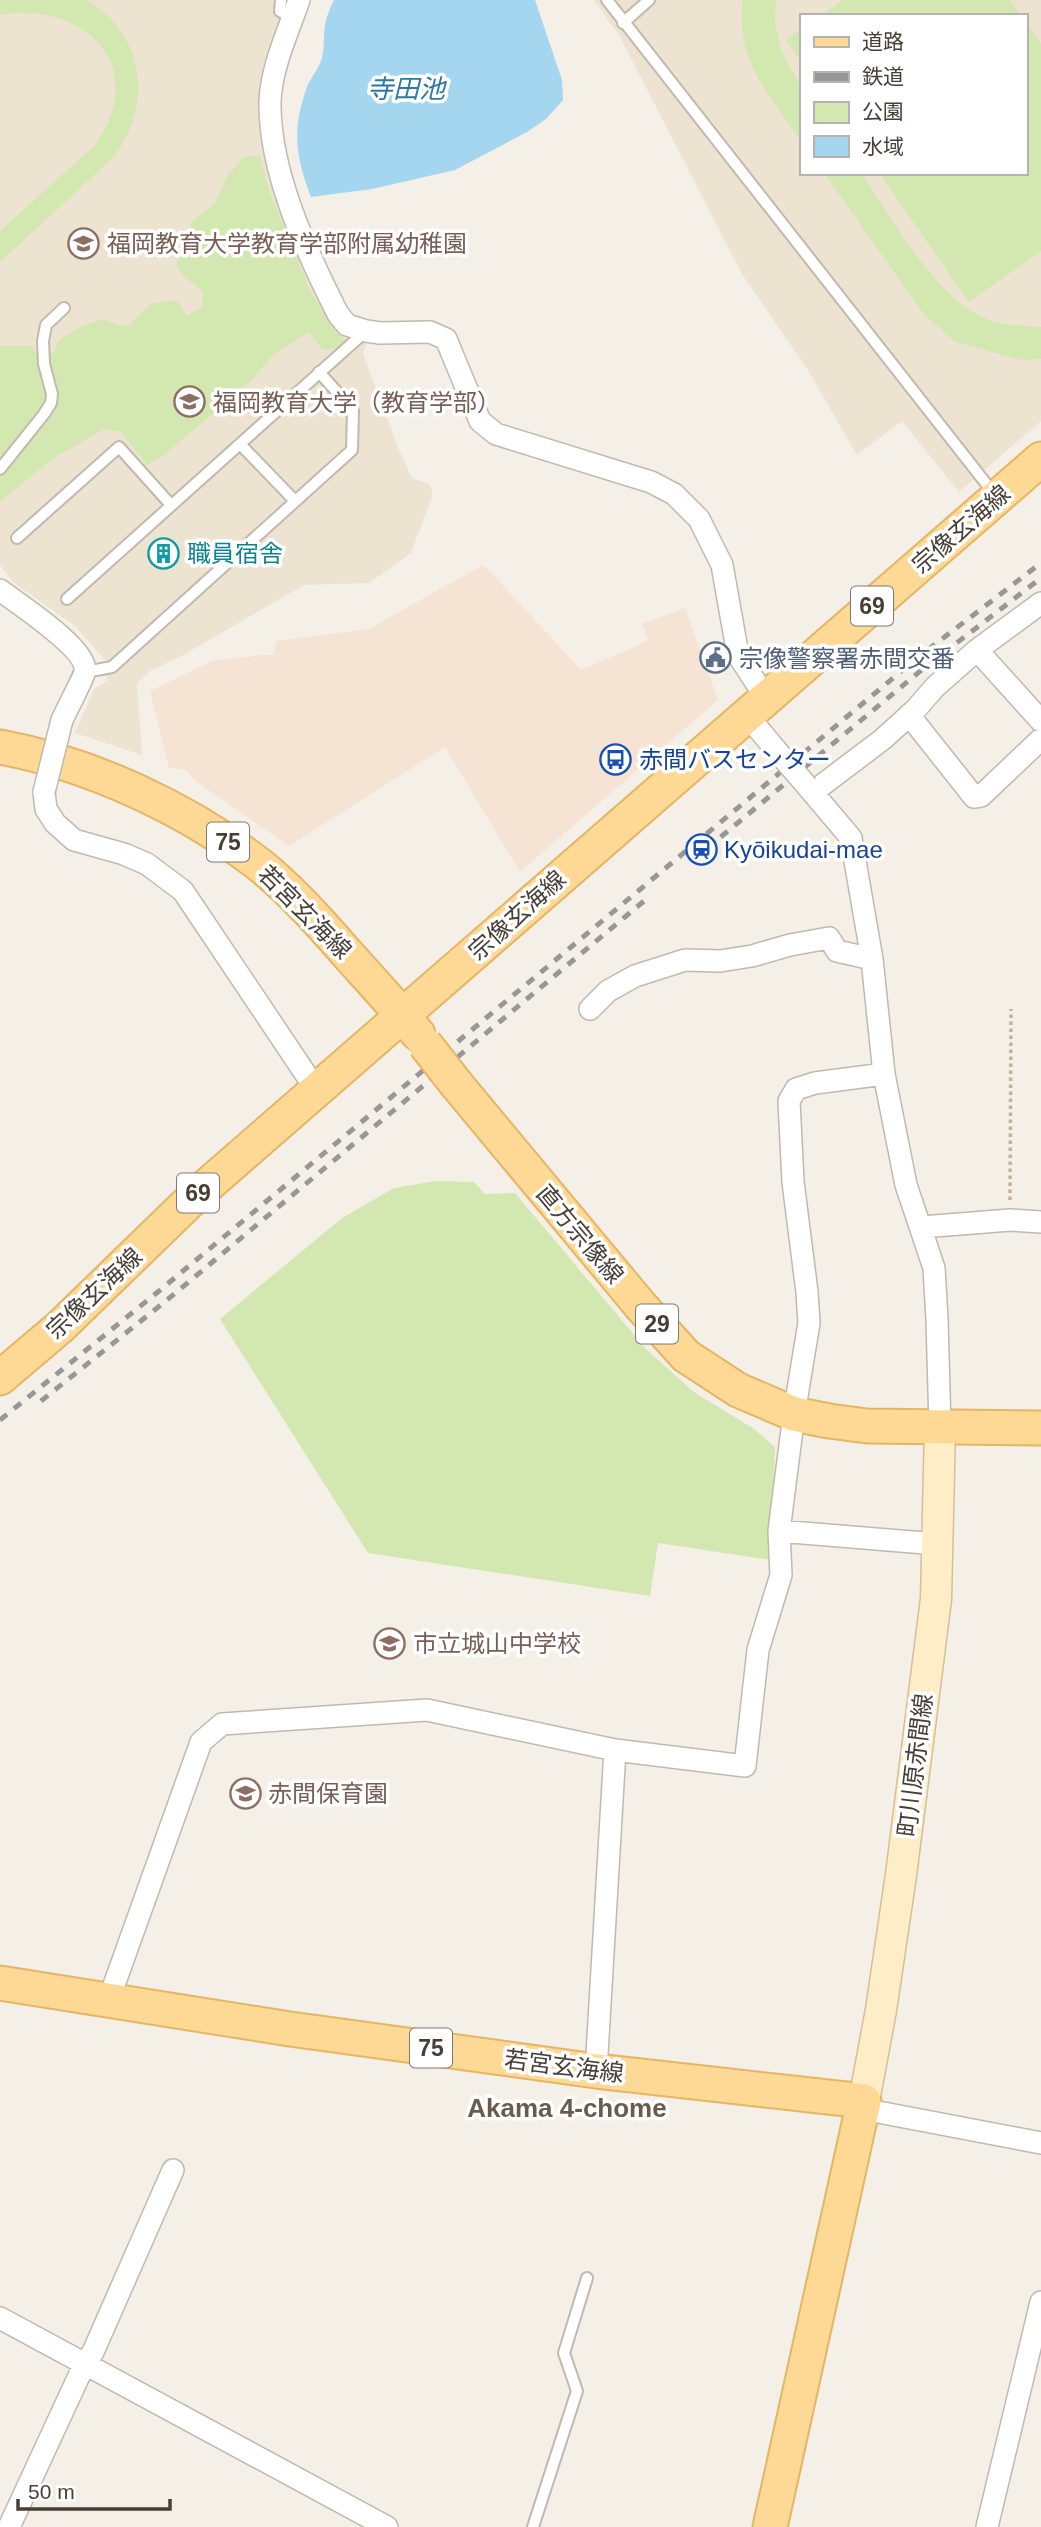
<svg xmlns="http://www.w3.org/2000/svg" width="1041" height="2527" font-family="Arial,'Noto Sans JP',sans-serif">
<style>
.commercial{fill:#f5e4d3}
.education{fill:#ede3d1;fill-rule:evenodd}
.green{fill:#d3e8b0}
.water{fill:#a4d6f0}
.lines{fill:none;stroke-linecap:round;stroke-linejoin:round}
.service-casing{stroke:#c2b9ad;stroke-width:14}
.minor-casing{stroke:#c2b9ad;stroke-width:24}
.secondary-casing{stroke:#d4bf97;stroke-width:33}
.primary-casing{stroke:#e4b565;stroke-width:37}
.path{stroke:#c1b19b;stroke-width:3.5;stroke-dasharray:3.5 3.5;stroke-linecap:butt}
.service{stroke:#fff;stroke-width:10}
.minor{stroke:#fff;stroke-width:21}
.secondary{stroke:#feedc7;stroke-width:30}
.primary{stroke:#fed996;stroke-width:33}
.rail{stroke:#979797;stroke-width:5;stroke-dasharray:9 9;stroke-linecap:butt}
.minor-bridge-casing{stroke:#c2b9ad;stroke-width:24;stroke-linecap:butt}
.primary-bridge-casing{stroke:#e4b565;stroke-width:37;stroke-linecap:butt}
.minor-bridge{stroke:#fff;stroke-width:21}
.primary-bridge{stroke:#fed996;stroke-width:33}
.labels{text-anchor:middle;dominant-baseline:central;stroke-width:7;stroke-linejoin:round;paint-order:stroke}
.shield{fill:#fff;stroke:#7e7972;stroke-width:2}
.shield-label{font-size:23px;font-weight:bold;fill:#473f36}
.education-label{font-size:24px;fill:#785e54;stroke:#fff;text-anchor:start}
.street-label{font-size:24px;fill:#473f36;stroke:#fff}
.culture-label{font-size:24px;fill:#0d838f;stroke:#fff;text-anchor:start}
.service-label{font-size:24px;fill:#4e5e75;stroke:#fff;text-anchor:start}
.transit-label{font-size:24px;fill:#164399;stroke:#fff;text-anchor:start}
.water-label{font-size:26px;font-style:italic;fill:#2c79a3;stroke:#fff}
.neighbourhood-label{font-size:26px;font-weight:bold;fill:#6a5c4d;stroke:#fff}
</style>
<rect width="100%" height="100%" fill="#f4efe7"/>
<path class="commercial" d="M481,566l7,3 93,101 67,-29 -6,-17 43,-16 33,92 -198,172 -75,-125 -156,99 -92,-64 -13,-13 -15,-1 -19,-77 62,-30 50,-6h12l2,-14 93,-12z"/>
<path class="education" d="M0,0h289l-27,92 59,207 47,39 -5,16 36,96 13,28 18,7 3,9 -22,59 -42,30 -65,2 -119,69 -35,17 -13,12 5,72 -67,-22 19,-44 13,-8 -1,-20 -31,-35 -61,-43 -14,-18z
M594,0h447v421l-82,71 -57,-71 -45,34 -48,-83 -67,-98 -122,-237zM801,16h224v157h-224z"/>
<path class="green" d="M0,0h87c58,35 66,104 27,157l-114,105v-31l95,-86c55,-75 -7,-145 -95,-130z
M743,0h33l-1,23 7,29 19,35v54c-32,-46 -66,-80 -58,-141z
M843,0h167l11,16h-201z
M1025,21l16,23v207l-72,51 -90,-129h146z
M801,29v33l-15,-22z
M260,156l9,34 40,98 19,32 18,21 -12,8 -11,1 -14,-18 -36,23 -23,27 -87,74 -16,9 -26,-33 -17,-3 -53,31 -51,42v-156h32l7,11 15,-5 5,-12 23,-14 21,-7 23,8 25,-23 25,-4 11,16 15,-9 1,-16 -19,-14 -8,-13 11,-18 4,-24 25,-20 11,-26 17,-19z
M824,173h37c31,44 69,116 117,142 19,10 42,11 63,12v32l-20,1 -65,-18 -31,-26z
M436,1181l38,1 11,12 30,-1 131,156 48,43 60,37 21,18 -4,113 -113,-17 -8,53 -282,-43 -148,-234 122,-101 52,-30z"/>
<path class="water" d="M334,0h201l27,80 1,20 -17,19 -19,13 -72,38 -83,19 -61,8c-16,-41 -19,-68 -4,-110 4,-10 12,-18 15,-29 3,-13 1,-26 4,-38 2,-7 5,-14 8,-20z"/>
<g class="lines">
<defs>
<path id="service" d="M281,0l-1,11 13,8
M607,0l388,495
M623,23l26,-23
M240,444l55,57
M0,469l44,-55 7,-11 1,-9 -8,-30 -1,-23 3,-16 18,-17
M17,538l102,-91 52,58
M67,599l299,-268
M85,672l27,-5 240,-217 1,-40 -34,-38
M533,2527l44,-136 -13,-38 23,-75"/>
<path id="minor" d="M299,0c-11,32 -28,68 -29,102 -1,70 37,151 68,212l9,11 19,6 14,2 50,-1 16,7 34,82 16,13 155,48 23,12 25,25 23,46 16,90 28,43
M0,590c18,14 87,58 85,81 0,4 -20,42 -23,49
M977,650l64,71
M746,714l30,36
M909,715l65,82 7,-1 60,-57
M807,786l44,52 21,121 12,115 22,111 28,83 3,51 3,108
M44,792l2,17 9,14 19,17 50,14 23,10 36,27 134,200
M813,792l70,-53 32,-29 20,-23 42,-37 64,-47
M590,1009l18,-18 27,-15 50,-16 35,1 32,-5 38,-11 39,-7 8,13 35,8
M922,1227l88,-7 31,2
M779,1531l158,13
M109,1999l92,-257 21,-18 205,-14 188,40 130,16 13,-116 23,-75 -2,-44 15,-117 15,-91 -2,-31 -14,-110 -4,-81 7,-12 19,-6 69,-9
M596,2071l19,-321
M864,2101l9,10 168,32
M0,2318l387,209
M9,2527l76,-164 8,-11 80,-182
M987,2527l54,-225"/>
<path id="secondary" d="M864,2101l17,-91 20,-135 35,-276 4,-172"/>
<path id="primary" d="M0,747c91,17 188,62 261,119 30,24 57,54 82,83 25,28 51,56 75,85
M457,1085l183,220 46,51 52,34 56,24 35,7 38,5 174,2
M0,1378l60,-51 134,-130 847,-738
M0,1983l290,46 306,42 268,30 -94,426"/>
</defs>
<use href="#service" class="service-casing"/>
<use href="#minor" class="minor-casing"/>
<use href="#secondary" class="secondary-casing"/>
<use href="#primary" class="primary-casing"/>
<path class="path" d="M1010,1200l1,-191"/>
<use href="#service" class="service"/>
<use href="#minor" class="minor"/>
<use href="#secondary" class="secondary"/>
<use href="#primary" class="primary"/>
<path class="rail" d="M693,860l231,-192 117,-90
M41,1401l126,-101 483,-404
M0,1420l159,-129 757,-632 125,-96"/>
<defs>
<path id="minor-bridge" d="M776,750l31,36
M44,792l18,-72"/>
<path id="primary-bridge" d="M425,1044l32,41"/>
</defs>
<use href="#minor-bridge" class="minor-bridge-casing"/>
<use href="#primary-bridge" class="primary-bridge-casing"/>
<use href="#minor-bridge" class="minor-bridge"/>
<use href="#primary-bridge" class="primary-bridge"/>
</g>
<defs>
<symbol id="school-ring" viewBox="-11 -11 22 22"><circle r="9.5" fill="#fff" stroke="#8d6e63" stroke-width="1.5"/><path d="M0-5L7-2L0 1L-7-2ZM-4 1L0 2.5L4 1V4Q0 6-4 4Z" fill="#8d6e63"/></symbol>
<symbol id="university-ring" viewBox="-11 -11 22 22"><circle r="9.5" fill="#fff" stroke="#8d6e63" stroke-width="1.5"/><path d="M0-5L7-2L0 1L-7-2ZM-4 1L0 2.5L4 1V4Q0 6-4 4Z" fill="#8d6e63"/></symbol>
<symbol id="building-ring" viewBox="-11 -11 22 22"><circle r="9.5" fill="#fff" stroke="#0f9aa8" stroke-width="1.5"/><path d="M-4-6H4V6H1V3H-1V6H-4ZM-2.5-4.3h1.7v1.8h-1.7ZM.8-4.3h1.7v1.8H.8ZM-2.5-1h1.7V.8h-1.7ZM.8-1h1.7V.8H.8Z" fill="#0f9aa8"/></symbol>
<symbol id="civic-ring" viewBox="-11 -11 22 22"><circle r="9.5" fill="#fff" stroke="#5c6f8a" stroke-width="1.5"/><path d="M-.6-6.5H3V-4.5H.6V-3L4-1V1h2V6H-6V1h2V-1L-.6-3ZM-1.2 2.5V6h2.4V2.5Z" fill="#5c6f8a"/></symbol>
<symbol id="bus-ring" viewBox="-11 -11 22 22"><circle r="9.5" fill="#fff" stroke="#1a4fb4" stroke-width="1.5"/><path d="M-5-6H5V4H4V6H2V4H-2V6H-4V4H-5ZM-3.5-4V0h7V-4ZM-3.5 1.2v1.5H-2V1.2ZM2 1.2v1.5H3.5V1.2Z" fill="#1a4fb4"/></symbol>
<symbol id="station-ring" viewBox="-11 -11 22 22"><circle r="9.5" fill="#fff" stroke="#1a4fb4" stroke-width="1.5"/><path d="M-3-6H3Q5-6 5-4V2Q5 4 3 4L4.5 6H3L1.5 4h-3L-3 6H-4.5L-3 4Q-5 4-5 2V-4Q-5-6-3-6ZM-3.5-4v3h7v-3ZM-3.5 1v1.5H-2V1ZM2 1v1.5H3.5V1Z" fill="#1a4fb4"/></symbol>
</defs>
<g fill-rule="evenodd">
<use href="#school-ring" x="66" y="226" width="35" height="35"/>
<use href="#university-ring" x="172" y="384" width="35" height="35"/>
<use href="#building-ring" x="146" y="536" width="35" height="35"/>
<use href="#civic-ring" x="698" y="640" width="35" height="35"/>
<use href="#bus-ring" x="598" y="742" width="35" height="35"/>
<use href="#station-ring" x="684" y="832" width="35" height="35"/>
<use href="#school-ring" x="372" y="1626" width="35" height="35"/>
<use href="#school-ring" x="228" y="1776" width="35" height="35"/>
</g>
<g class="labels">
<g class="shield">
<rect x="851" y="586.5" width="42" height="39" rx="5"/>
<rect x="207" y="822.5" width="42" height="39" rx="5"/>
<rect x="177" y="1173.5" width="42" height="39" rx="5"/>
<rect x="636" y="1304.5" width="42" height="39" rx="5"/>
<rect x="410" y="2028.5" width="42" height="39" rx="5"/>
</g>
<g class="shield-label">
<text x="872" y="606">69</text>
<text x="228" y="842">75</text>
<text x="198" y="1193">69</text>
<text x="657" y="1324">29</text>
<text x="431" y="2048">75</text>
</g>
<g class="education-label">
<text x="107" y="243">福岡教育大学教育学部附属幼稚園</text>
<text x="213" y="402">福岡教育大学（教育学部）</text>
<text x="413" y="1643">市立城山中学校</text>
<text x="268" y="1793">赤間保育園</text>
</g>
<g class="street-label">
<text transform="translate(961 529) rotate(-41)">宗像玄海線</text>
<text transform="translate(305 912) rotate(45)">若宮玄海線</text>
<text transform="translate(517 915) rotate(-42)">宗像玄海線</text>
<text transform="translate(580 1234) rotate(50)">直方宗像線</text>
<text transform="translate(94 1293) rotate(-43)">宗像玄海線</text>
<text transform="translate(915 1765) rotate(-83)">町川原赤間線</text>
<text transform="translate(564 2066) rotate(7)">若宮玄海線</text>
</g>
<g class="culture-label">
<text x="187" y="553">職員宿舎</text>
</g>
<g class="service-label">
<text x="739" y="658">宗像警察署赤間交番</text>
</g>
<g class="transit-label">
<text x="639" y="759">赤間バスセンター</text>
<text x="724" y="849">Kyōikudai-mae</text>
</g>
<g class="water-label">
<text x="406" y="89">寺田池</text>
</g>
<g class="neighbourhood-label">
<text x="567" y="2108">Akama 4-chome</text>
</g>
</g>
<rect x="800" y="14" width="228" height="161" fill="#ffffff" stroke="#b5b2af" stroke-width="2"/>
<rect x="814" y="37" width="35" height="10" fill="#fed996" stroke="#b5b2af" stroke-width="2"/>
<text x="862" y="49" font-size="21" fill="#473f36">道路</text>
<rect x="814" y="72" width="35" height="10" fill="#979797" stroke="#b5b2af" stroke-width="2"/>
<text x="862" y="84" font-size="21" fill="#473f36">鉄道</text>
<rect x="814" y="102" width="35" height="21" fill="#d3e8b0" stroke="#b5b2af" stroke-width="2"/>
<text x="862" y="119" font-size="21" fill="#473f36">公園</text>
<rect x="814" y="136" width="35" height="21" fill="#a4d6f0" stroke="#b5b2af" stroke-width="2"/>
<text x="862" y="154" font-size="21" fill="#473f36">水域</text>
<path d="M18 2499v10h152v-10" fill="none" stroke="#473f36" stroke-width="3.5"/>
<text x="28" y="2499" font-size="21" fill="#473f36" stroke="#ffffff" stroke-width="5" paint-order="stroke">50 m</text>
</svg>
